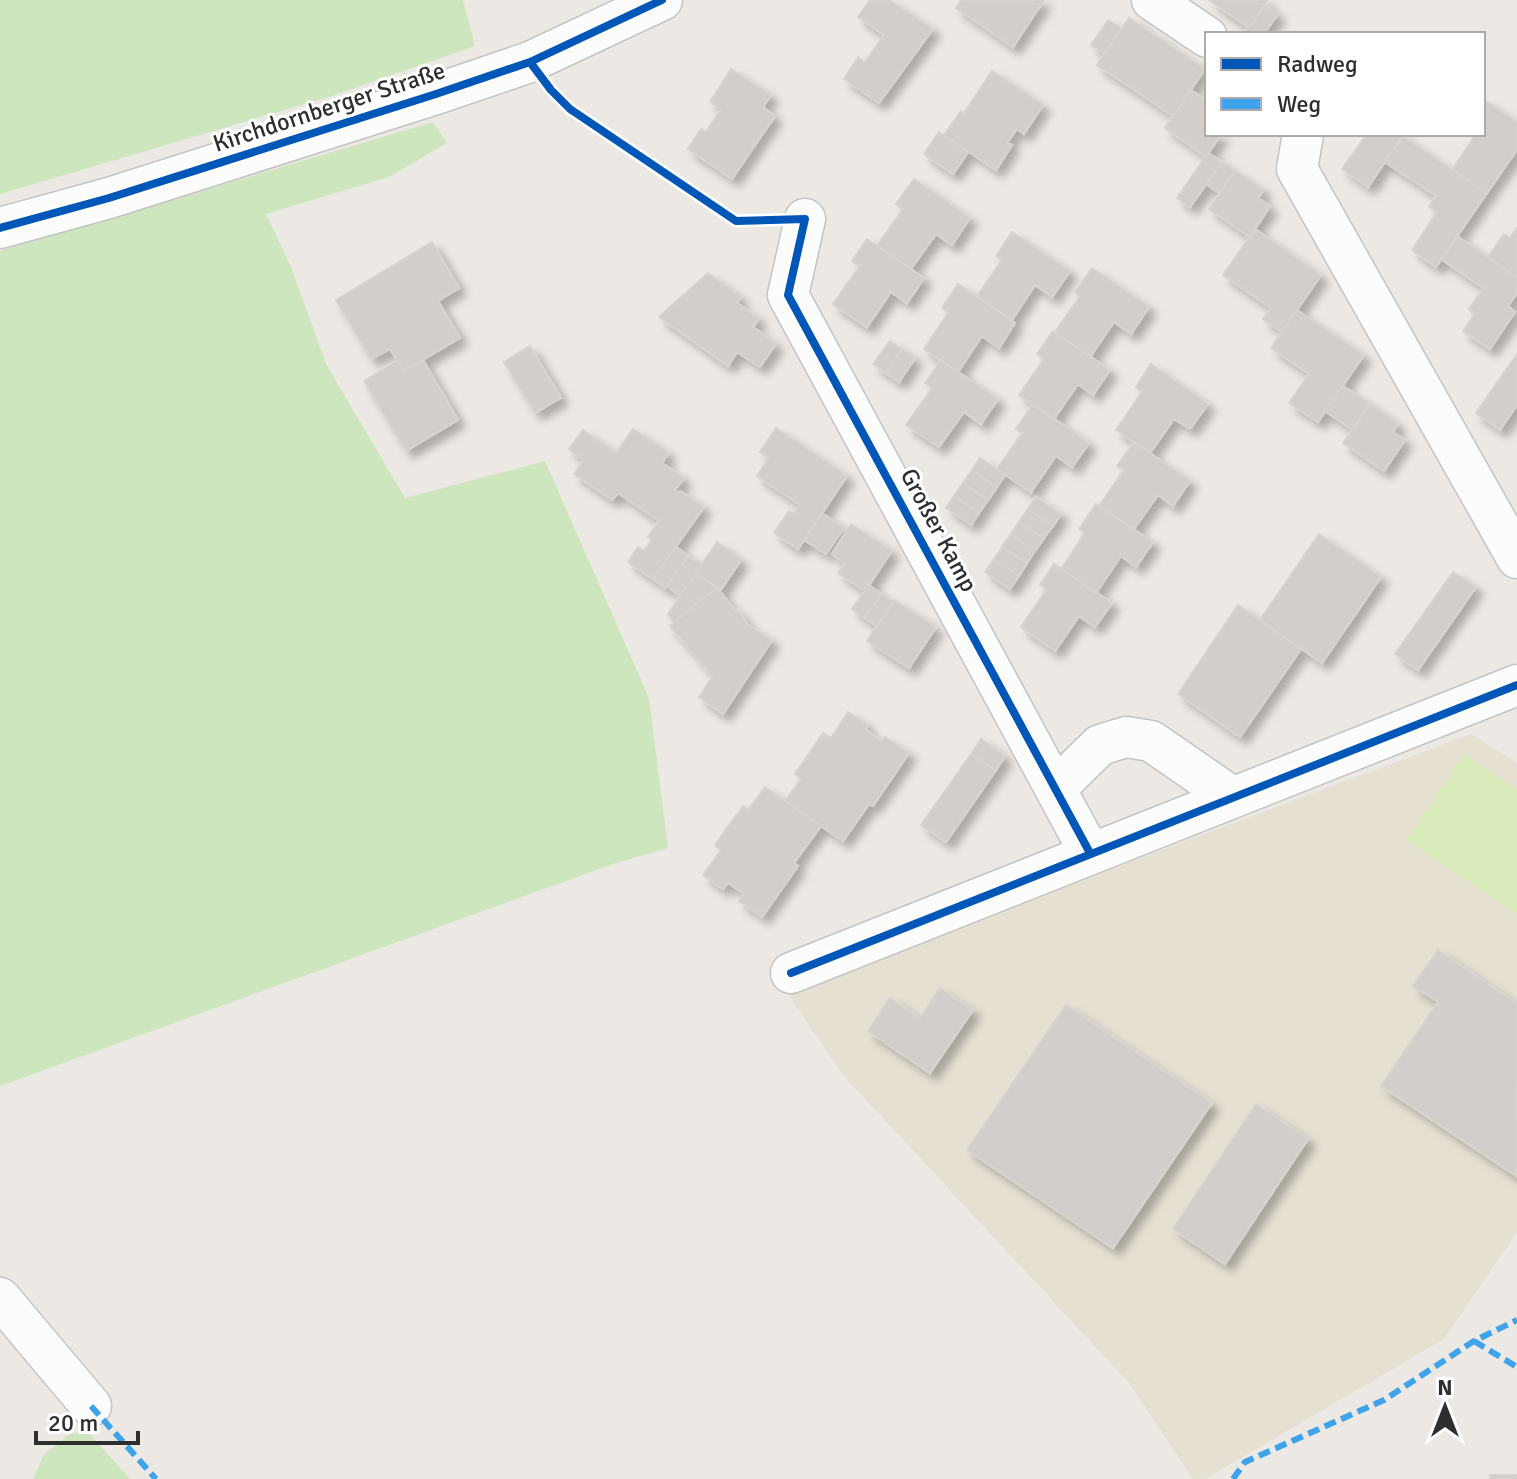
<svg xmlns="http://www.w3.org/2000/svg" width="1517" height="1479" font-family="Signika,sans-serif">
<style>
.education{fill:#e6e0d3}
.green{fill:#cee6be}
.pitch{fill:#d9eabb}
.building{fill:#d1cecb;stroke:#d7d4d0;stroke-width:2;filter:url(#shadow)}
.lines{fill:none;stroke-linecap:round;stroke-linejoin:round}
.minor-casing{stroke:#c5c4c5;stroke-width:43}
.minor{stroke:#fcfcfb;stroke-width:40}
.quiet{stroke:#3ea3eb;stroke-width:6;stroke-dasharray:12 6;stroke-linecap:butt}
.cycleway-casing{stroke:#fff;stroke-width:13}
.cycleway{stroke:#0057b8;stroke-width:8}
.labels{text-anchor:middle;dominant-baseline:central;stroke-width:6;stroke-linejoin:round;paint-order:stroke}
.street-label{font-size:24px;fill:#2e2e2e;stroke:#fff}
</style>
<defs>
<filter id="shadow"><feDropShadow dx="7" dy="7" stdDeviation="4" flood-color="#0004"/></filter>
</defs>
<rect width="100%" height="100%" fill="#ece8e4"/>
<path class="education" d="M1471,734l46,29v469l-73,107 -239,140h-12l-64,-96 -286,-308 -57,-84z"/>
<path class="green" d="M0,0h463l12,46 -146,51 -329,97z
M433,122l14,21 -58,34 -123,37 25,53 35,97 79,134 140,-37 104,237 19,150 -52,15 -616,223v-835z
M87,1431l43,48h-97l11,-25 26,-20z"/>
<path class="pitch" d="M1464,754l53,36v125l-111,-75z"/>
<path class="building" d="M870,0h19l44,29 -54,74 -35,-24 14,-22 7,5 19,-27 -26,-18z
M961,0h83l-31,47 -57,-39z
M1209,0h59l-19,28z
M1265,5l13,9 -14,20h-15l-4,-3 3,-4 1,1z
M1129,18l76,51 -32,47 -76,-51z
M1108,20l14,9 -17,25 -14,-9z
M731,69l40,26 -8,12 12,9 -43,63 -44,-30 13,-20 5,3 15,-23 -11,-7z
M992,71l51,34 -19,29 -7,-5 -10,14 5,2 -16,25 -52,-35 17,-24 3,2z
M1191,90l16,11v33h14l-15,23 -41,-29z
M1483,99l34,23v28l-30,43 -35,-23 24,-36h7z
M939,132l29,20 -15,22 -29,-20z
M1367,134h37l-36,53 -26,-18z
M1402,136l85,57 -51,74 -24,-17 25,-38 -8,-6 7,-10 -51,-34z
M1208,153l14,9 -32,45 -13,-9z
M1222,162l13,9 -16,22 -13,-9z
M1235,171l29,19 -6,8 12,8 -20,31 -41,-28z
M914,179l56,39 -18,27 -16,-11 -25,35 -34,-23 26,-37 -7,-5z
M1517,228v50l-29,-21 16,-23 6,4z
M1255,229l66,46 -39,57 -19,-13 8,-11 -48,-33z
M1012,232l58,39 -18,26 -17,-12 -23,35 -35,-24 25,-36 -6,-4z
M1457,236l60,42v15l-9,13 7,6 -25,37 -27,-18 11,-16 -2,-1 1,-2 -4,-3 14,-21 -42,-29z
M867,239l57,39 -17,25 -16,-11 -24,35 -34,-23 27,-38 -8,-5z
M432,242l27,46 -21,13 22,37 -56,33 -14,-22 -19,10 -35,-59z
M1092,268l57,39 -18,27 -17,-12 -24,35 -35,-25 25,-36 -5,-4z
M708,273l33,24 -4,6 22,15 -6,9 23,17 -16,23 -23,-15 -9,14 -69,-49z
M958,284l57,39 -16,25 -17,-12 -24,36 -34,-23 24,-36 -6,-5z
M1297,310l67,45 -46,67 -29,-19 20,-29 -38,-26z
M1053,331l57,39 -17,25 -15,-11 -24,35 -35,-24 25,-36 -7,-5z
M890,341l12,8 -16,24 -13,-9z
M530,346l31,52 -26,15 -31,-51z
M902,349l13,9 -16,24 -13,-9z
M1517,354v51l-17,25 -24,-17z
M423,360l35,60 -52,31 -42,-70 33,-20 7,10z
M941,360l57,39 -17,25 -17,-12 -25,35 -33,-22 26,-37 -7,-5z
M1151,364l57,40 -18,25 -16,-10 -24,34 -34,-23 26,-38 -6,-5z
M1343,386l27,18 -17,26 -28,-19z
M1033,404l56,39 -17,24 -16,-11 -25,36 -34,-23 25,-36 -6,-4z
M1370,404l28,20 -5,8 12,8 -21,31 -41,-28z
M776,428l71,48 -49,73 -24,-16 15,-22 5,3 6,-9 -43,-29 12,-18 -9,-6z
M633,429l36,24 -7,10 22,15 -9,12 4,3 1,-2 24,16 -51,72 -25,-17 10,-15 6,4 8,-11 -4,-3 11,-16 -41,-28 -6,7 -38,-26 10,-14 -15,-11 14,-19 33,23z
M1134,442l56,39 -17,25 -15,-11 -24,34 -35,-23 25,-36 -7,-4z
M980,458l25,17 -8,12 -25,-17z
M972,470l25,17 -9,13 -25,-17z
M963,483l25,17 -9,13 -25,-17z
M954,496l25,17 -8,12 -25,-17z
M1036,497l25,17 -8,12 -25,-17z
M1096,504l57,38 -17,25 -15,-11 -25,37 -35,-24 24,-36 -6,-4z
M1028,509l25,17 -9,12 -25,-16z
M822,513l22,15 -18,26 -22,-14z
M1019,522l25,16 -9,13 -24,-17z
M851,524l41,27 -27,40 -27,-18 7,-10 -13,-9z
M1011,534l24,17 -8,12 -25,-16z
M1319,534l62,43 -59,86 -62,-43z
M717,542l24,18 -21,31 -24,-18z
M676,547l12,9 -23,32 -12,-9z
M1002,547l25,16 -8,13 -25,-17z
M688,556l14,9 -22,31 -13,-10z
M994,559l25,17 -9,13 -25,-17z
M1054,564l58,39 -17,24 -16,-11 -24,35 -34,-24 26,-38 -7,-4z
M1453,572l23,15 -58,83 -23,-16z
M696,573l21,14 -43,35 -6,-8z
M869,585l12,9 -16,24 -13,-9z
M717,587l19,25 2,-2 10,15 24,15 -49,74 -24,-17 14,-21 -43,-50z
M881,594l12,8 -16,24 -12,-8z
M894,600l42,27 -27,41 -42,-27z
M1238,605l63,44 -61,88 -62,-43z
M848,712l20,13 -3,4 16,12 4,-4 24,16 -36,53 -4,-2 -26,37 -58,-40 16,-22 -6,-5 28,-41 8,5z
M981,739l24,17 -9,14 -25,-16z
M971,754l25,16 -50,72 -25,-17z
M765,787l56,39 -27,37 4,3 -36,51 -23,-16 5,-7 -16,-11 -5,6 -20,-14 18,-25 -6,-5 28,-39 5,4z
M1438,950l79,54 -1,172 -135,-90 57,-84 -25,-16z
M940,988l33,22 -43,63 -62,-42 22,-33 30,20z
M1066,1005l146,98 -99,145 -146,-98z
M1256,1104l52,35 -83,125 -52,-35z
M1490,1475h26v4h-26z"/>
<g class="lines">
<defs>
<path id="minor" d="M1152,0l55,37
M1303,134l-6,35 220,389
M805,219l-17,76 302,558
M0,228l109,-30 327,-104 94,-32 132,-62
M1056,788l44,-43 26,-8 25,4 81,56
M791,973l726,-288
M0,1298l91,108"/>
</defs>
<use href="#minor" class="minor-casing"/>
<use href="#minor" class="minor"/>
<path class="quiet" d="M1474,1341l43,26
M91,1406l65,73
M1233,1479l12,-17 139,-62 90,-59 43,-21"/>
<defs>
<path id="cycleway" d="M530,62l21,28 19,19 166,112 69,-2 -17,76 302,558
M0,228l109,-30 327,-104 94,-32 132,-62
M791,973l726,-288"/>
</defs>
<use href="#cycleway" class="cycleway-casing"/>
<use href="#cycleway" class="cycleway"/>
</g>
<g class="labels">
<g class="street-label">
<text transform="translate(329 107) rotate(-18)">Kirchdornberger Straße</text>
<text transform="translate(939 530) rotate(62)">Großer Kamp</text>
</g>
</g>
<rect x="1205" y="32" width="280" height="104" fill="#ffffff" stroke="#ababab" stroke-width="2"/>
<rect x="1221" y="58" width="40" height="12" fill="#0057b8" stroke="#ababab" stroke-width="2"/>
<text x="1277" y="72" font-size="24" fill="#2e2e2e">Radweg</text>
<rect x="1221" y="98" width="40" height="12" fill="#3ea3eb" stroke="#ababab" stroke-width="2"/>
<text x="1277" y="112" font-size="24" fill="#2e2e2e">Weg</text>
<g transform="translate(1445 1407)" stroke="#ffffff" stroke-width="6" paint-order="stroke">
<path d="M0-6L14 30L0 20L-14 30Z" fill="#2e2e2e"/>
<text y="-12" font-size="22" font-weight="bold" text-anchor="middle" fill="#2e2e2e">N</text>
</g>
<path d="M36 1431v12h102v-12" fill="none" stroke="#2e2e2e" stroke-width="4"/>
<text x="48" y="1431" font-size="24" fill="#2e2e2e" stroke="#ffffff" stroke-width="6" paint-order="stroke">20 m</text>
</svg>
